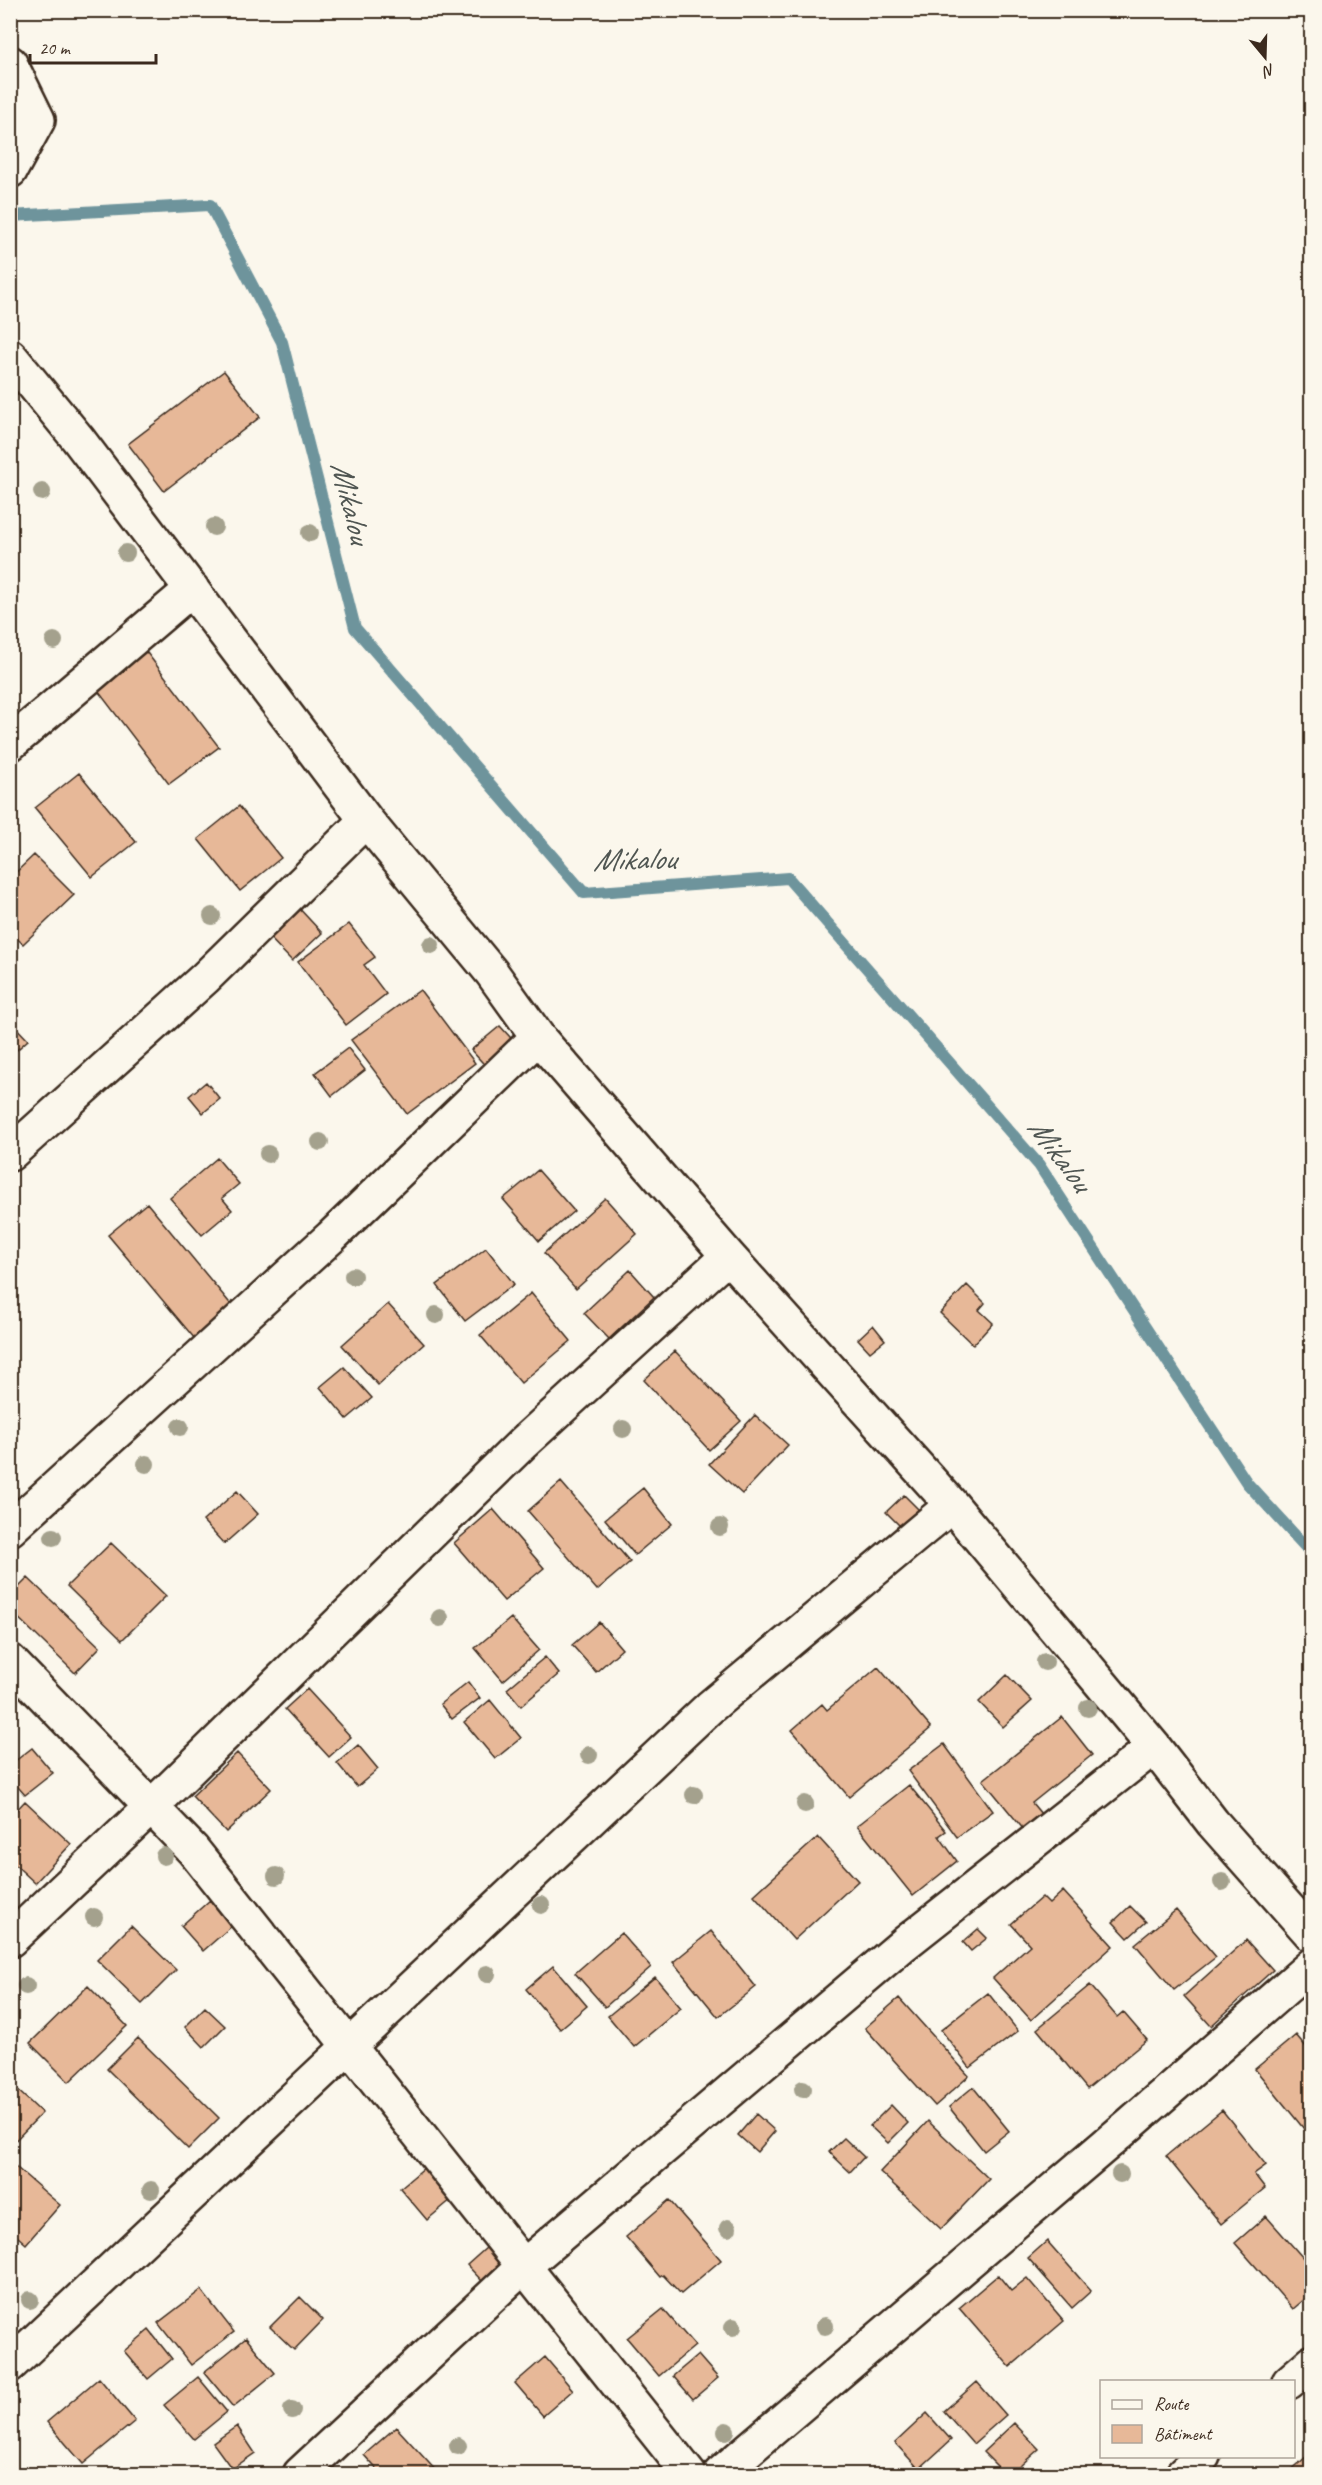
<svg xmlns="http://www.w3.org/2000/svg" width="1322" height="2485" font-family="Caveat,sans-serif">
<style>
.lines{fill:none;stroke-linecap:round;stroke-linejoin:round}
.stream{stroke:#6e949c;stroke-width:12}
.building{fill:#e7b898;stroke:#3b2a1e;stroke-width:1.5}
.minor-casing{stroke:#3b2a1e;stroke-width:38}
.minor{stroke:#fbf7ec;stroke-width:33}
.tree{fill:#a4a18d}
.labels{text-anchor:middle;dominant-baseline:central;stroke-width:4.5;stroke-linejoin:round;paint-order:stroke}
.water-label{font-size:32px;font-style:italic;fill:#505652;stroke:#fbf7ec}
</style>
<rect width="100%" height="100%" fill="#fbf7ec"/>
<filter id="ink" filterUnits="userSpaceOnUse"><feTurbulence type="fractalNoise" baseFrequency=".0167" numOctaves="2"/><feDisplacementMap in="SourceGraphic" scale="12" xChannelSelector="R" yChannelSelector="G"/><feConvolveMatrix kernelMatrix="1 2 1 2 8 2 1 2 1" color-interpolation-filters="sRGB"/></filter>
<g filter="url(#ink)">
<g class="lines">
<path class="stream" d="M10,216l200,-11 72,137 73,286 229,265 204,-15 251,287 208,318 65,71"/>
</g>
<path class="building" d="M224,371l36,46 -96,74 -36,-47z
M144,649l75,98 -50,37 -74,-97z
M79,773l57,69 -44,35 -57,-69z
M239,806l42,52 -41,33 -42,-52z
M34,855l40,40 -51,49 -13,-12v-54z
M296,905l26,28 -30,28 -27,-28z
M349,924l26,33 -11,8 22,29 -40,31 -48,-63z
M420,990l55,73 -68,51 -56,-74z
M10,1021l18,19 -18,16z
M500,1026l20,22 -28,25 -21,-23z
M348,1048l17,22 -33,26 -17,-23z
M206,1082l14,17 -17,14 -14,-17z
M217,1158l22,26 -17,14 10,12 -30,25 -32,-37z
M538,1170l36,41 -35,30 -36,-42z
M605,1198l32,36 -61,55 -32,-36z
M147,1203l91,110 -38,32 -92,-110z
M486,1248l28,36 -49,37 -28,-36z
M630,1270l24,27 -45,42 -25,-26z
M967,1285l18,18 -6,7 14,13 -20,22 -33,-32z
M531,1293l40,48 -50,42 -41,-48z
M388,1304l36,40 -46,41 -36,-40z
M873,1325l12,15 -15,12 -12,-13z
M675,1351l66,70 -32,29 -65,-70z
M344,1367l28,31 -25,21 -27,-32z
M755,1415l33,30 -46,49 -33,-30z
M561,1482l69,80 -33,28 -69,-79z
M643,1488l29,36 -37,31 -30,-36z
M237,1491l21,23 -34,30 -21,-23z
M904,1495l18,18 -18,17 -18,-18z
M493,1509l51,59 -40,33 -50,-58z
M111,1543l55,53 -44,44 -55,-54z
M28,1578l72,69 -25,26 -65,-63v-14z
M511,1618l28,32 -36,31 -28,-33z
M599,1622l23,27 -26,23 -24,-27z
M545,1657l14,17 -38,32 -14,-17z
M878,1667l53,61 -82,69 -57,-67 30,-26 5,6z
M1007,1675l25,26 -29,26 -24,-25z
M468,1682l12,16 -28,21 -12,-15z
M307,1689l44,48 -22,20 -44,-48z
M490,1700l31,38 -26,21 -31,-37z
M1062,1717l30,38 -60,48 10,12 -18,15 -41,-50z
M944,1744l49,67 -36,26 -49,-66z
M358,1745l20,24 -21,18 -20,-24z
M32,1748l21,25 -28,22 -15,-17v-13z
M237,1753l34,36 -45,43 -34,-36z
M909,1785l37,46 -7,5 18,25 -44,35 -56,-70z
M25,1801l46,43 -36,39 -25,-23v-43z
M818,1837l40,44 -64,59 -40,-45z
M1063,1891l50,55 -82,74 -38,-42 37,-33 -19,-21 31,-27 7,7z
M210,1900l23,25 -30,26 -22,-25z
M1130,1906l16,16 -18,16 -15,-16z
M1176,1910l40,47 -42,33 -39,-46z
M131,1926l45,44 -34,34 -45,-44z
M978,1929l9,9 -16,13 -8,-9z
M711,1931l45,56 -38,30 -45,-55z
M621,1933l30,34 -46,40 -30,-34z
M1246,1940l27,30 -62,56 -27,-30z
M553,1966l34,40 -27,23 -34,-40z
M655,1977l26,31 -47,39 -26,-31z
M1090,1985l27,32 6,-5 24,28 -60,49 -50,-60z
M88,1986l39,40 -58,56 -39,-39z
M988,1993l30,38 -48,37 -29,-38z
M899,1998l70,78 -34,30 -70,-78z
M205,2007l20,19 -21,21 -19,-20z
M1296,2035l16,19v69l-8,6 -49,-60z
M138,2038l81,80 -31,31 -81,-80z
M13,2086l29,27 -32,33v-57z
M973,2087l36,44 -25,20 -35,-44z
M891,2105l17,18 -20,20 -18,-17z
M1222,2110l44,55 -12,9 11,14 -44,36 -55,-68z
M756,2114l19,17 -18,21 -19,-17z
M928,2121l61,58 -48,50 -61,-57z
M844,2138l20,19 -14,15 -21,-20z
M10,2162l50,43 -34,39 -16,-14z
M431,2162l27,32 -31,26 -27,-32z
M669,2200l52,60 -40,34 -18,-19 -3,2 -34,-40z
M1266,2216l46,52v25l-19,16 -58,-66z
M495,2240l15,15 -28,26 -15,-16z
M1047,2241l44,50 -19,17 -44,-50z
M998,2275l13,16 16,-13 37,43 -54,46 -51,-59z
M201,2290l33,42 -43,33 -33,-42z
M300,2297l23,23 -29,30 -24,-23z
M663,2309l32,37 -36,30 -32,-38z
M149,2330l23,29 -24,20 -24,-28z
M246,2338l29,35 -42,34 -29,-35z
M698,2355l20,23 -25,21 -20,-23z
M545,2357l28,33 -30,26 -28,-33z
M198,2377l29,35 -33,27 -30,-34z
M99,2378l36,43 -52,43 -36,-42z
M977,2382l29,33 -33,29 -29,-33z
M927,2413l24,27 -32,29 -24,-26z
M1014,2423l25,26 -28,25h-6l-22,-22z
M237,2426l18,27 -23,16 -19,-26z
M396,2427l43,47h-58l-17,-19z
M1307,2456l5,6v12h-25z"/>
<g class="lines">
<defs>
<path id="minor" d="M10,63l28,57 -28,51
M10,356l68,83 288,381 126,153 46,64 190,219 224,249 202,242 59,76 99,112
M10,744l182,-155
M10,1154l195,-176 161,-158
M10,1529l321,-292 207,-200
M10,1661l183,189 496,624
M10,1940l141,-133 372,-364 205,-187
M10,2365l700,-658 242,-202
M1289,2382l23,-20
M300,2474l224,-208 380,-322 250,-197
M720,2474l409,-349 183,-160
M1183,2474l20,-18"/>
</defs>
<use href="#minor" class="minor-casing"/>
<use href="#minor" class="minor"/>
</g>
<g class="tree">
<circle cx="42" cy="492" r="9"/>
<circle cx="214" cy="527" r="9"/>
<circle cx="310" cy="533" r="9"/>
<circle cx="126" cy="553" r="9"/>
<circle cx="54" cy="641" r="9"/>
<circle cx="212" cy="916" r="9"/>
<circle cx="431" cy="945" r="9"/>
<circle cx="320" cy="1142" r="9"/>
<circle cx="268" cy="1154" r="9"/>
<circle cx="353" cy="1276" r="9"/>
<circle cx="436" cy="1315" r="9"/>
<circle cx="180" cy="1427" r="9"/>
<circle cx="623" cy="1429" r="9"/>
<circle cx="146" cy="1464" r="9"/>
<circle cx="720" cy="1527" r="9"/>
<circle cx="53" cy="1537" r="9"/>
<circle cx="440" cy="1618" r="9"/>
<circle cx="1045" cy="1662" r="9"/>
<circle cx="1088" cy="1708" r="9"/>
<circle cx="589" cy="1755" r="9"/>
<circle cx="694" cy="1795" r="9"/>
<circle cx="805" cy="1804" r="9"/>
<circle cx="164" cy="1856" r="9"/>
<circle cx="276" cy="1876" r="9"/>
<circle cx="1222" cy="1882" r="9"/>
<circle cx="541" cy="1905" r="9"/>
<circle cx="94" cy="1917" r="9"/>
<circle cx="487" cy="1974" r="9"/>
<circle cx="26" cy="1986" r="9"/>
<circle cx="803" cy="2089" r="9"/>
<circle cx="1120" cy="2174" r="9"/>
<circle cx="151" cy="2190" r="9"/>
<circle cx="728" cy="2228" r="9"/>
<circle cx="30" cy="2300" r="9"/>
<circle cx="825" cy="2326" r="9"/>
<circle cx="733" cy="2327" r="9"/>
<circle cx="292" cy="2410" r="9"/>
<circle cx="726" cy="2431" r="9"/>
<circle cx="458" cy="2446" r="9"/>
</g>
</g>
<g class="labels">
<g class="water-label">
<text transform="translate(351 502) rotate(76)">Mikalou</text>
<text transform="translate(634 859) rotate(-1)">Mikalou</text>
<text transform="translate(1060 1154) rotate(53)">Mikalou</text>
</g>
</g>
<rect width="1322" height="2485" fill="none" stroke="#fbf7ec" stroke-width="36"/>
<rect x="18" y="18" width="1286" height="2449" fill="none" stroke="#3b2a1e" stroke-width="2" filter="url(#ink)"/>
<rect x="1100" y="2380" width="195" height="78" fill="#fbf7ec" stroke="#aea59a" stroke-width="1.5"/>
<rect x="1112" y="2400" width="30" height="9" fill="#fbf7ec" stroke="#aea59a" stroke-width="1.5"/>
<text x="1154" y="2410" font-size="18" fill="#3b2a1e">Route</text>
<rect x="1112" y="2425" width="30" height="18" fill="#e7b898" stroke="#aea59a" stroke-width="1.5"/>
<text x="1154" y="2440" font-size="18" fill="#3b2a1e">Bâtiment</text>
<g transform="translate(1265 57) rotate(161)" stroke="#fbf7ec" stroke-width="4.5" paint-order="stroke">
<path d="M0-4.5L10 22L0 15L-10 22Z" fill="#3b2a1e"/>
<text y="-9" font-size="16" font-weight="bold" text-anchor="middle" fill="#3b2a1e">N</text>
</g>
<path d="M30 54v9h126v-9" fill="none" stroke="#3b2a1e" stroke-width="3"/>
<text x="39" y="54" font-size="18" fill="#3b2a1e" stroke="#fbf7ec" stroke-width="4.5" paint-order="stroke">20 m</text>
</svg>
